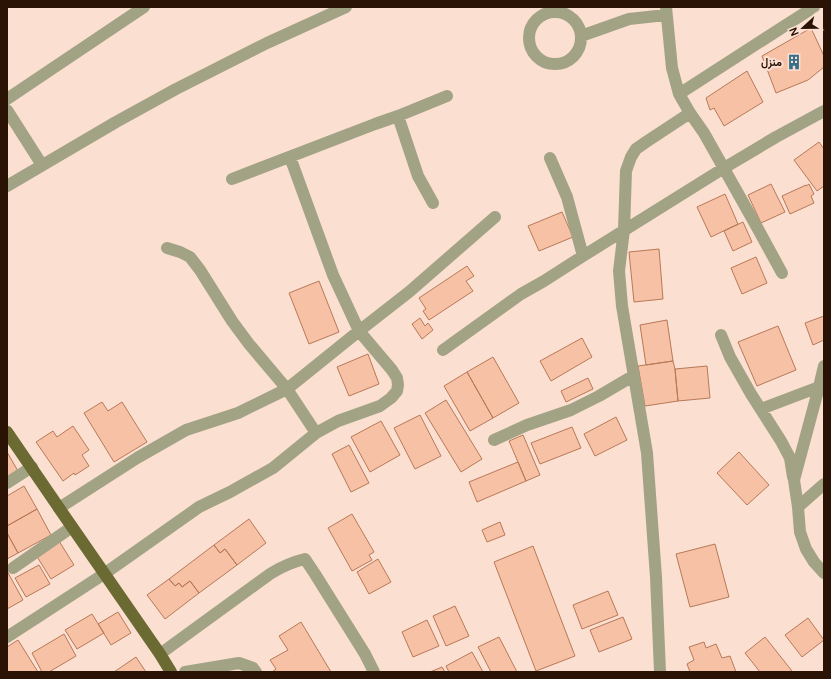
<svg xmlns="http://www.w3.org/2000/svg" width="831" height="679" font-family="'DM Sans',Vazirmatn,sans-serif">
<style>
.building{fill:#f7c1a5;stroke:#b87958}
.lines{fill:none;stroke-linecap:round;stroke-linejoin:round}
.minor{stroke:#a2a385;stroke-width:12}
.major{stroke:#6a6a32;stroke-width:12}
.labels{text-anchor:middle;dominant-baseline:central;stroke-width:4;stroke-linejoin:round;paint-order:stroke}
.poi-label{font-size:11px;font-weight:bold;fill:#2a1205;stroke:#fbdfd1;text-anchor:end}
</style>
<rect width="100%" height="100%" fill="#fbdfd1"/>
<path class="building" d="M811,28l13,28v11l-16,13 -32,13 -14,-37z
M747,71l16,31 -39,24 -10,-18 -4,2 -4,-12z
M819,142l5,7v37l-7,5 -23,-31z
M771,184l14,28 -24,11 -13,-28z
M809,184l5,10 -3,2 3,7 -24,11 -8,-18 24,-11v1z
M725,194l13,30 -27,13 -14,-30z
M562,212l11,25 -34,14 -11,-25z
M743,222l9,20 -19,9 -9,-20z
M659,249l4,50 -29,3 -5,-50z
M756,257l11,26 -25,11 -11,-26z
M467,266l7,10 -8,5 7,10 -44,29 -6,-9 3,-2 -7,-11z
M319,281l20,51 -30,12 -20,-51z
M824,316v24l-11,5 -8,-22z
M420,318l5,8 3,-3 5,7 -11,9 -10,-15z
M667,320l6,41 -27,4 -6,-40z
M778,326l18,44 -39,16 -19,-44z
M582,338l10,19 -41,24 -11,-20z
M368,354l11,30 -30,12 -12,-29z
M493,357l26,46 -26,15 -26,-46z
M673,361l2,8 3,32 -33,5 -7,-40z
M707,366l3,32 -32,3 -3,-32z
M467,372l26,46 -23,13 -26,-45z
M588,378l5,11 -27,13 -5,-11z
M446,400l36,59 -21,13 -36,-59z
M102,402l6,9 14,-9 25,40 -33,20 -30,-49z
M420,415l21,41 -26,13 -21,-41z
M616,417l11,23 -32,16 -11,-22z
M381,421l19,34 -30,17 -19,-35z
M73,426l16,24 -7,5 7,11 -14,9 -1,-2 -11,8 -27,-39 17,-11 4,6z
M572,427l9,21 -41,16 -9,-21z
M523,435l17,40 -14,6 -17,-40z
M349,445l20,38 -18,9 -19,-38z
M7,452l11,19 -11,7z
M739,452l30,33 -22,20 -30,-32z
M518,462l8,19 -49,21 -8,-20z
M24,486l13,23 -30,17v-30z
M37,509l14,26 -33,18 -11,-20v-7z
M352,514l22,38 -5,3 3,5 -20,11 -24,-43z
M249,519l17,24 -29,22 -12,-16 -5,4 -6,-8z
M500,522l5,13 -18,7 -5,-12z
M7,533l11,20 -11,6z
M59,541l15,24 -23,14 -15,-24z
M715,544l14,53 -39,10 -14,-53z
M214,545l6,8 5,-4 12,16 -38,28 -9,-12 -8,6 -3,-4 -4,3 -6,-7z
M533,546l42,110 -39,15 -42,-109z
M378,559l13,23 -22,12 -12,-22z
M39,565l11,19 -24,13 -11,-19z
M7,571l16,29 -16,9z
M169,579l6,7 4,-3 3,4 8,-6 9,12 -34,26 -18,-24z
M608,591l10,24 -36,14 -9,-24z
M455,606l14,30 -23,10 -13,-30z
M118,612l13,21 -20,12 -13,-21z
M92,614l12,19 -27,16 -12,-19z
M623,617l9,22 -33,13 -9,-22z
M808,618l16,22 -22,17 -17,-22z
M427,620l12,26 -26,11 -11,-25z
M301,622l30,50h-59l4,-3 -6,-9 18,-10 -9,-14z
M64,634l12,22 -27,16h-7l-10,-19z
M499,637l18,35h-26l-13,-25z
M765,637l27,34 -1,1h-31l-15,-19z
M18,640l20,32h-31v-25z
M704,642l2,6 10,-4 6,14 8,-2 6,16h-46l-3,-8 7,-4 -5,-13z
M472,652l11,20h-34l-3,-6z
M136,657l10,15h-32z
M442,667l3,5h-15z"/>
<g class="lines">
<path class="minor" d="M666,7l6,61 7,26 11,19 14,20 54,96 24,44
M529 38a26 26 0 1 1 52 0a26 26 0 1 1-52 0Z
M581,36l48,-17 37,-4
M679,94l135,-87
M7,99l137,-92
M7,110l35,55
M398,116l20,60 15,27
M290,157l43,118 26,56 50,-39 86,-75
M550,158l17,39 16,59
M232,179l143,-55 23,-8 49,-20
M7,186l109,-64 60,-33 91,-46 79,-36
M167,248l13,4 10,5 10,13 32,51 17,23 38,45 29,44
M721,335l9,22 21,37 30,47 9,17 3,19
M443,350l78,-56 23,-13 39,-25 141,-88 52,-31 48,-26
M824,366l-5,21 -25,93 4,27 2,25 6,17 8,13 10,11
M761,409l58,-22
M494,440l33,-15 44,-15 28,-14 34,-20
M7,483l25,-16
M798,507l26,-23
M13,568l59,-41
M7,637l97,-63 95,-67 31,-15 43,-24 43,-35 22,-12 42,-15 11,-8 6,-7 1,-6 -1,-7 -5,-8 -33,-39 -72,58 -49,24 -52,17 -49,28 -78,50
M160,654l110,-80c11,-7 22,-12 35,-15l10,15 50,80 9,18
M185,672l54,-9 14,5 3,4
M660,672l-4,-95 -9,-124 -25,-147 -3,-35 5,-41 2,-59 5,-14 5,-8 10,-7 44,-29"/>
<path class="major" d="M7,432l52,76 101,146 11,18"/>
</g>
<defs>
<symbol id="building-bare" viewBox="-9 -9 18 18"><path d="M-4-6H4V6H1V3H-1V6H-4ZM-2.5-4.3h1.7v1.8h-1.7ZM.8-4.3h1.7v1.8H.8ZM-2.5-1h1.7V.8h-1.7ZM.8-1h1.7V.8H.8Z" fill="#366f88" stroke="#fbdfd1" stroke-width="2.5" paint-order="stroke"/></symbol>
</defs>
<g fill-rule="evenodd">
<use href="#building-bare" x="783" y="51" width="22" height="22"/>
</g>
<g class="labels">
<g class="poi-label">
<text x="782" y="62">منزل</text>
</g>
</g>
<rect width="831" height="679" fill="none" stroke="#2a1205" stroke-width="16"/>
<g transform="translate(803 28) rotate(248)" stroke="#fbdfd1" stroke-width="3" paint-order="stroke">
<path d="M0-3L7 15L0 10L-7 15Z" fill="#2a1205"/>
<text y="-6" font-size="11" font-weight="bold" text-anchor="middle" fill="#2a1205">N</text>
</g>
</svg>
